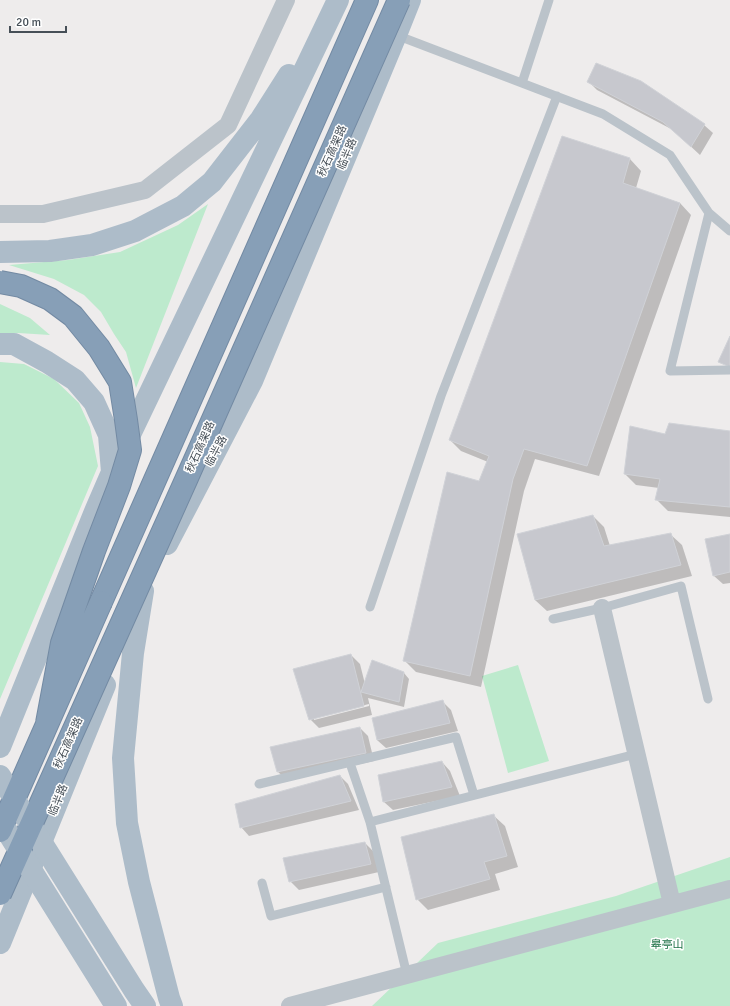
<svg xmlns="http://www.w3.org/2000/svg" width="730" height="1006" font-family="Signika,'Noto Sans SC',sans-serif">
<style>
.green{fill:#bdeacd}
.shadow{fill:#0003;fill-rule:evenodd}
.building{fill:#c7c8ce;stroke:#d0d2d7}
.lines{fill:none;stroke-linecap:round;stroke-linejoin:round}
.highway-casing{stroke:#738aa3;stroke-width:24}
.lane{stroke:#bbc3ca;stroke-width:9}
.street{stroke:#bbc3ca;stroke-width:18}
.primary{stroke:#adbcc9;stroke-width:22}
.highway{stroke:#879fb7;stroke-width:22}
.highway-bridge-casing{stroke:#738aa3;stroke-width:24;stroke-linecap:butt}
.primary-bridge{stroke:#adbcc9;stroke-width:22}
.highway-bridge{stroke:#879fb7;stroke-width:22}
.labels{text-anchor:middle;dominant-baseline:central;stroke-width:3;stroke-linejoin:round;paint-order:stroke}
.street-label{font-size:11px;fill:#464f57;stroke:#fff}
.park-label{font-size:11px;fill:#1e7146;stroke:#fff}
</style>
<rect width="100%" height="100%" fill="#eeecec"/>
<path class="green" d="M208,204l-72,184 -10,-36 -12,-18 -13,-22 -17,-17 -30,-16 -45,-14 59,-5 52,-8 58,-27z
M0,304l30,14 20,17 -32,-2h-18z
M0,362l24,2 30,15 25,24 11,24 8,39 -98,233z
M518,665l31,96 -41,12 -26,-97z
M730,857v149h-358l66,-63 178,-47z"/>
<path class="shadow" d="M589,82l115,43 9,8 -13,22 -27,-25 -76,-40z
M563,137l67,22 11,12 -5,17 44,15 11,12 -92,261 -64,-17 -11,32 -43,196 -65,-15 -12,-12 84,-198 -27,-11 -11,-11z
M730,432v85l-62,-6 -12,-12 3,-11 -23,-3 -11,-11 41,-39z
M593,516l11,11 6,19 60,-12 12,11 10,31 -145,35 -12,-11z
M730,535v48l-7,1 -9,-8 -7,-36z
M351,655l9,9 5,20 39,-11 5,6 -5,28 -36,-9 4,17 -53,13 -9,-9zM369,704v2l-55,14v-2z
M442,701l9,9 7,21 -72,17 -9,-8z
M360,728l8,8 6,25 -87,19 -9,-8z
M442,762l8,9 10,25 -67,14 -9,-8 -5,-26z
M340,776l8,8 11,26 -110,26 -8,-9z
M493,815l12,11 13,41 -23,7 5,16 -72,20 -11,-11z
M365,843l9,9 5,20 -80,18 -9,-9z"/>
<path class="building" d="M596,63l45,18 64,43 -14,23 -28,-25 -76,-40z
M562,136l68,22 -7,25 57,20 -93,263 -63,-17 -11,30 -43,197 -67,-15 44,-189 32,9 10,-25 -40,-16z
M730,336v31l-12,-5z
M669,423l61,8v76l-75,-7 5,-21 -36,-5 6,-48 35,8z
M593,515l11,31 67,-13 10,32 -146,35 -18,-66z
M730,534v38l-17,4 -8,-37z
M351,654l13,52 -55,14 -16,-51z
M372,660l32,12 -5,30 -38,-10z
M443,700l7,23 -73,17 -5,-22z
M360,727l6,26 -89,19 -7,-25z
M442,761l10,26 -69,15 -5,-27z
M340,775l11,26 -111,27 -5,-24z
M494,814l13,42 -23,6 6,17 -74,21 -15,-63z
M365,842l6,22 -82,18 -6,-24z"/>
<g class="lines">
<defs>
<path id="highway" d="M101,602l266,-602"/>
</defs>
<use href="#highway" class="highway-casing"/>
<path class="lane" d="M396,35l207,79 67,41 39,58 21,18
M522,83l27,-83
M709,213l-39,158 60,-1
M370,607l71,-211 116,-300
M553,619l49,-11 79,-22 27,113
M350,763l20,59 37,153
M259,784l197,-47 18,58
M370,822l266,-68
M262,883l9,33 115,-29"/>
<path class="street" d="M0,214h43l102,-24 83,-65 58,-125
M602,608l70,296
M290,1006l440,-117"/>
<path class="primary" d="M0,252l50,-1 42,-6 43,-14 48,-25 29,-24 49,-63 28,-44
M0,344h14l33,18 28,18 19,22 15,33 3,37
M167,544l85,-163 144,-346 14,-35
M143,591l-10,62 -10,105 4,65 12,59 30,116 3,8
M0,747l96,-238 16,-37 226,-472
M0,943l105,-258"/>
<use href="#highway" class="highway"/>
<defs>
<path id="highway-bridge" d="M0,282l21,4 29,13 23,17 26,32 21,34 6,38 4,30 -11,36 -25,65 -32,92 -15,80
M0,831l101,-229
M0,894l186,-414 213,-480"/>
</defs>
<use href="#highway-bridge" class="highway-bridge-casing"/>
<path class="primary-bridge" d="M0,776l134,214 11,16
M0,820l116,186"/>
<use href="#highway-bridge" class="highway-bridge"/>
</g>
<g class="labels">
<g class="street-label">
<text transform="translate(332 151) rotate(-66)">秋石高架路</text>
<text transform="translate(347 154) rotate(-67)">临半路</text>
<text transform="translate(200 447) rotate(-66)">秋石高架路</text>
<text transform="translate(216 451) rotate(-62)">临半路</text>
<text transform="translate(68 743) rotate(-66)">秋石高架路</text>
<text transform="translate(58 800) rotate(-68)">临半路</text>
</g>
<g class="park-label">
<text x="667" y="944">皋亭山</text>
</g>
</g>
<path d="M10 26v6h56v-6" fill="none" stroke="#464f57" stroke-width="2"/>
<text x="16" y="26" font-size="12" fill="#464f57" stroke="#ffffff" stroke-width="3" paint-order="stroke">20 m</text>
</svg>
